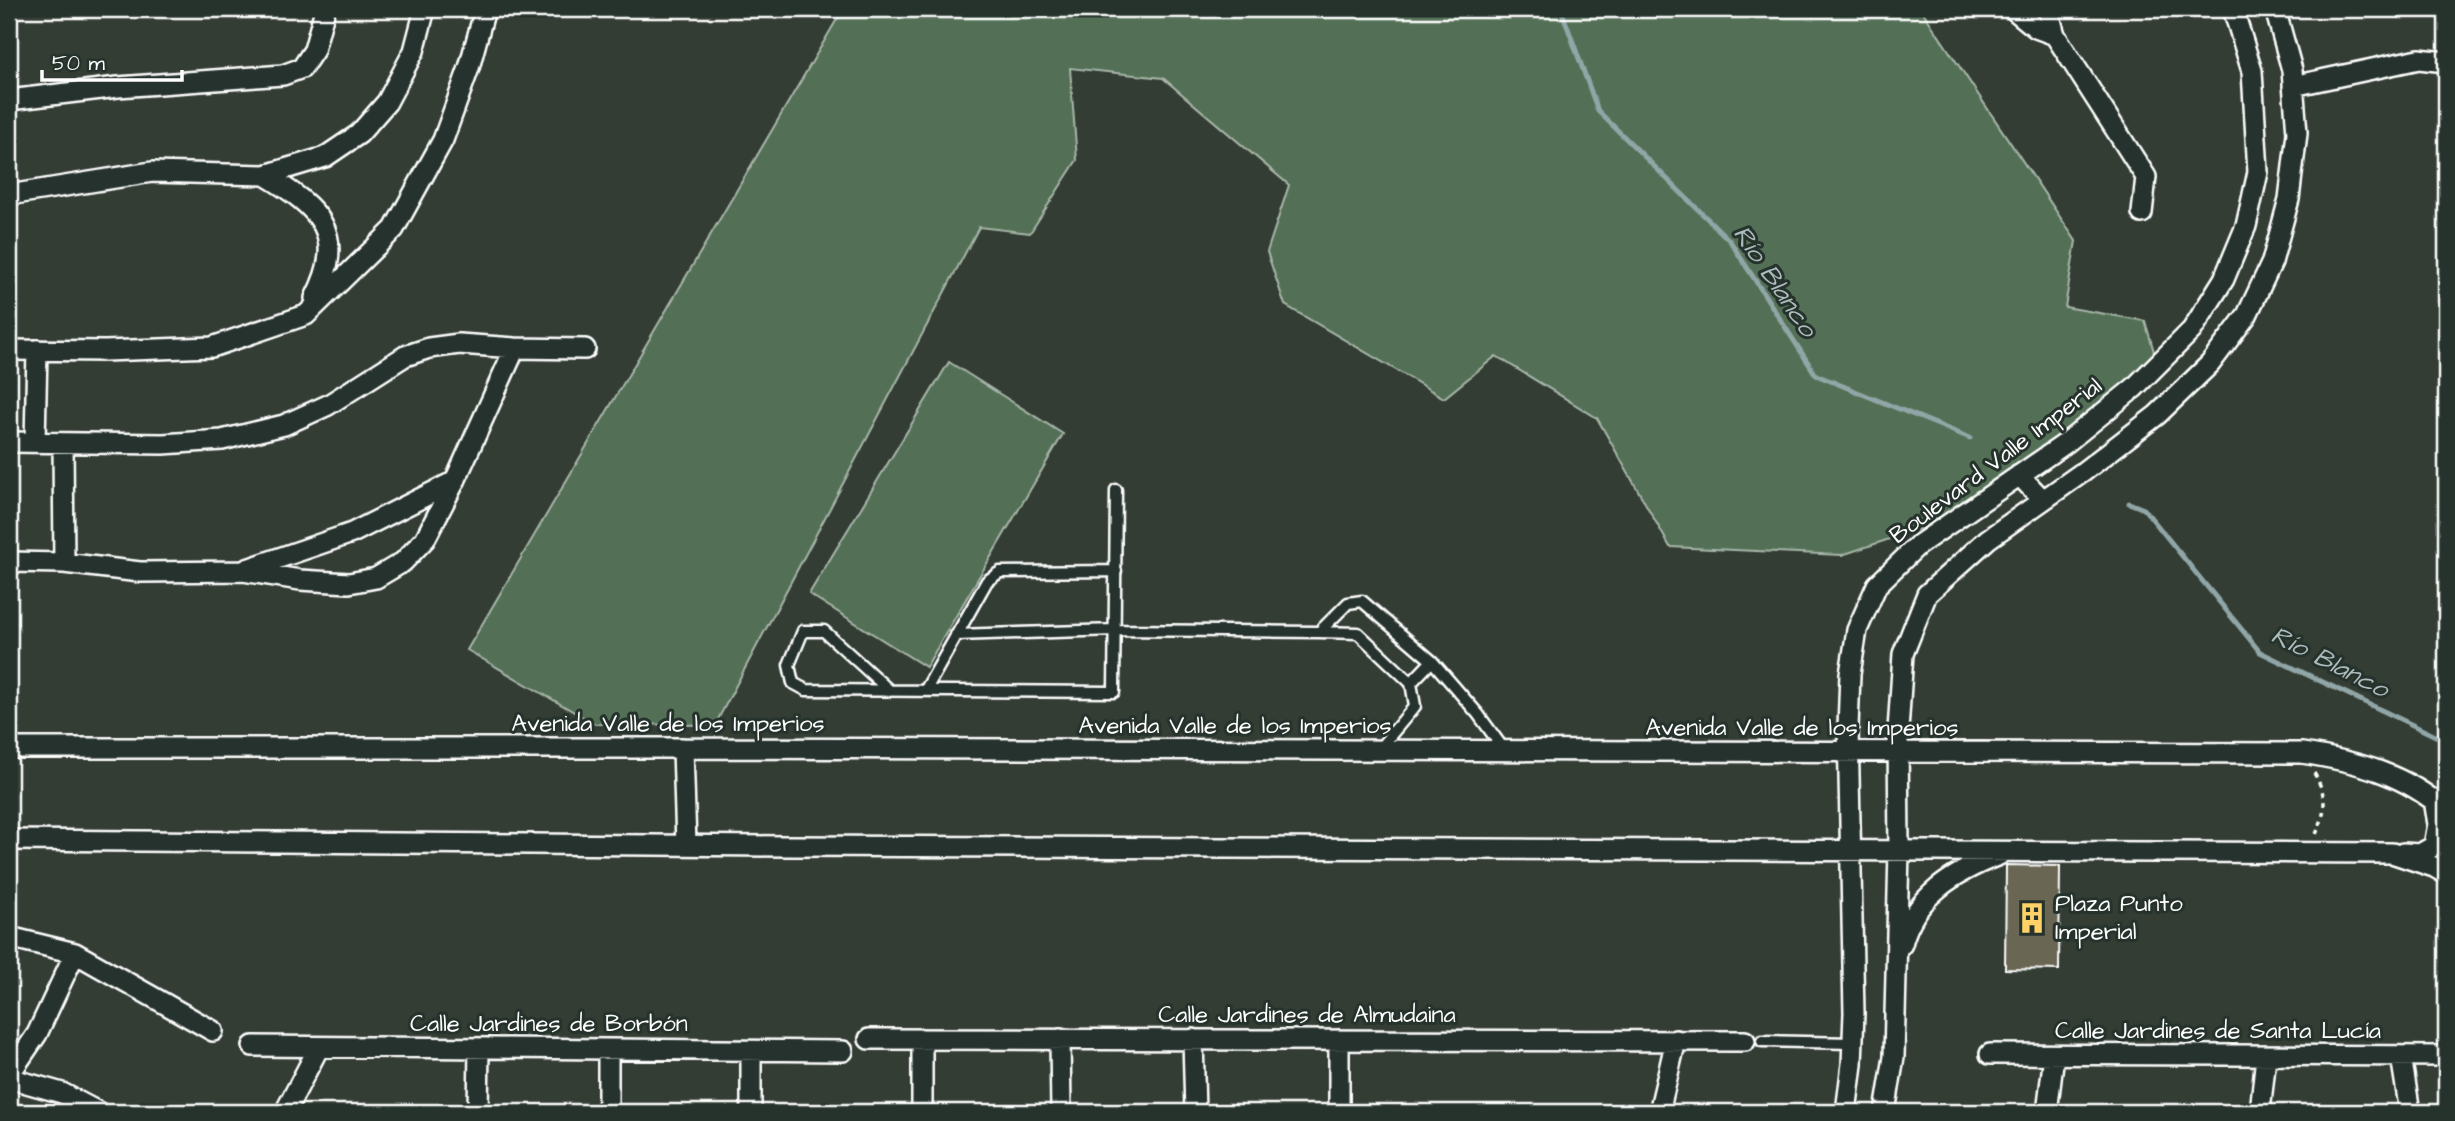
<svg xmlns="http://www.w3.org/2000/svg" width="2455" height="1121" font-family="'Architects Daughter',sans-serif">
<style>
.green{fill:#536f56;stroke:#a9b7aa;stroke-width:2}
.lines{fill:none;stroke-linecap:round;stroke-linejoin:round}
.stream{stroke:#91a6a7;stroke-width:5}
.building{fill:#696652;stroke:#fff;stroke-width:2}
.service-casing{stroke:#fff;stroke-width:15}
.minor-casing{stroke:#fff;stroke-width:24}
.path{stroke:#fff;stroke-width:3.5;stroke-dasharray:5 5;stroke-linecap:butt}
.service{stroke:#26332d;stroke-width:10}
.minor{stroke:#26332d;stroke-width:19}
.labels{text-anchor:middle;dominant-baseline:central;stroke-width:6;stroke-linejoin:round;paint-order:stroke}
.street-label{font-size:24px;fill:#fff;stroke:#26332d}
.poi-label{font-size:24px;fill:#fff;stroke:#26332d;text-anchor:start}
.water-label{font-size:26px;font-style:italic;fill:#adbcbd;stroke:#26332d}
</style>
<rect width="100%" height="100%" fill="#333d34"/>
<filter id="ink" filterUnits="userSpaceOnUse"><feTurbulence type="fractalNoise" baseFrequency=".0143" numOctaves="2"/><feDisplacementMap in="SourceGraphic" scale="14" xChannelSelector="R" yChannelSelector="G"/><feConvolveMatrix kernelMatrix="1 2 1 2 8 2 1 2 1" color-interpolation-filters="sRGB"/></filter>
<g filter="url(#ink)">
<path class="green" d="M843,9h1078l155,232 -11,66 80,14 12,41 -199,154 -116,39 -172,-8 -73,-129 -101,-62 -52,42 -159,-93 -18,-53 22,-67 -126,-107 -93,-10 7,92 -47,73 -51,-6 -264,498 -120,-1 -128,-74z
M949,362l114,72 -137,233 -117,-73z"/>
<g class="lines">
<path class="stream" d="M1561,9l37,102 132,130 86,134 154,63
M2129,503l15,6 116,143 186,89"/>
</g>
<path class="building" d="M2006,865l54,1 -1,104 -54,-1z"/>
<g class="lines">
<defs>
<path id="service" d="M956,635l160,-5 203,2
M1411,683l21,-22
M890,691l-66,-60h-21l-14,34 4,18 13,7 308,2 2,-202
M925,691l62,-110 13,-9 116,-1
M1380,748l35,-42 -4,-23 -53,-50 -39,-1 29,-29 14,-2 70,60 46,53 27,37
M1762,1041l91,2"/>
<path id="minor" d="M2013,9l23,19 19,7
M2048,9l7,26 91,142 -4,36
M2293,86l126,-27 27,3
M9,100l109,-13 165,-12 19,-7 12,-18 11,-41
M265,175c55,33 83,59 50,123
M9,195l143,-23 113,3 60,-18 34,-23 28,-32 27,-51 11,-42
M9,350l96,1 107,-4 94,-32 88,-86 49,-89 26,-72 16,-59
M9,442l154,2 59,-4 62,-15 44,-20 77,-49 24,-8 30,-4 56,4 70,1
M35,442l2,-92
M63,443l1,120
M2019,475l24,25
M9,562l55,1 76,9 103,-1 57,9 49,3 27,-5 27,-16 22,-23 30,-58 60,-133
M247,569l105,-36 103,-52
M9,748h674l1619,5c53,8 104,21 144,58
M683,748l3,97
M9,840l778,6 1605,7 42,14 12,7
M2403,853l17,1 14,-8 4,-22 -4,-24
M9,937l66,16 138,78
M1902,944c12,-48 53,-72 97,-89
M869,1039l876,2
M922,1039v73
M1060,1039l1,73
M1193,1039l2,73
M1339,1040v72
M253,1046l590,5
M1990,1054l456,2
M2401,1056l9,56
M9,1075l28,-41 38,-81
M9,1078l53,15 36,19
M285,1112l34,-65
M478,1112l1,-64
M608,1112v-63
M751,1112v-61
M1659,1112l17,-72
M1846,1112l6,-48 2,-51 -6,-285 2,-54 7,-44 20,-45 40,-39 149,-103 68,-55 58,-58 32,-51 22,-53 12,-54 -6,-101 -19,-62
M1885,1112l9,-55 5,-207 -1,-119 5,-77 24,-60 61,-55 95,-67 74,-57 53,-51 37,-49 25,-53 17,-63 8,-66 -5,-63 -17,-61
M2047,1112l7,-57
M2260,1112l6,-56"/>
</defs>
<use href="#service" class="service-casing"/>
<use href="#minor" class="minor-casing"/>
<path class="path" d="M2314,773c13,22 13,38 2,61"/>
<use href="#service" class="service"/>
<use href="#minor" class="minor"/>
</g>
</g>
<defs>
<symbol id="building-bare" viewBox="-9 -9 18 18"><path d="M-4-6H4V6H1V3H-1V6H-4ZM-2.5-4.3h1.7v1.8h-1.7ZM.8-4.3h1.7v1.8H.8ZM-2.5-1h1.7V.8h-1.7ZM.8-1h1.7V.8H.8Z" fill="#ffd166" stroke="#26332d" stroke-width="2.5" paint-order="stroke"/></symbol>
</defs>
<g fill-rule="evenodd">
<use href="#building-bare" x="2010" y="896" width="44" height="44"/>
</g>
<g class="labels">
<g class="street-label">
<text transform="translate(1996 461) rotate(-37)">Boulevard Valle Imperial</text>
<text x="668" y="724">Avenida Valle de los Imperios</text>
<text x="1235" y="726">Avenida Valle de los Imperios</text>
<text x="1802" y="728">Avenida Valle de los Imperios</text>
<text x="1307" y="1015">Calle Jardines de Almudaina</text>
<text x="549" y="1024">Calle Jardines de Borbón</text>
<text x="2218" y="1031">Calle Jardines de Santa Lucía</text>
</g>
<g class="poi-label">
<text x="2055" y="904">Plaza Punto<tspan x="2055" dy="28">Imperial</tspan></text>
</g>
<g class="water-label">
<text transform="translate(1775 281) rotate(56)">Río Blanco</text>
<text transform="translate(2330 662) rotate(27)">Río Blanco</text>
</g>
</g>
<rect width="2455" height="1121" fill="none" stroke="#26332d" stroke-width="35"/>
<rect x="18" y="18" width="2420" height="1086" fill="none" stroke="#fff" stroke-width="2.5" filter="url(#ink)"/>
<path d="M42 70v10h140v-10" fill="none" stroke="#ffffff" stroke-width="3.5"/>
<text x="52" y="70" font-size="21" fill="#ffffff" stroke="#26332d" stroke-width="5" paint-order="stroke">50 m</text>
</svg>
